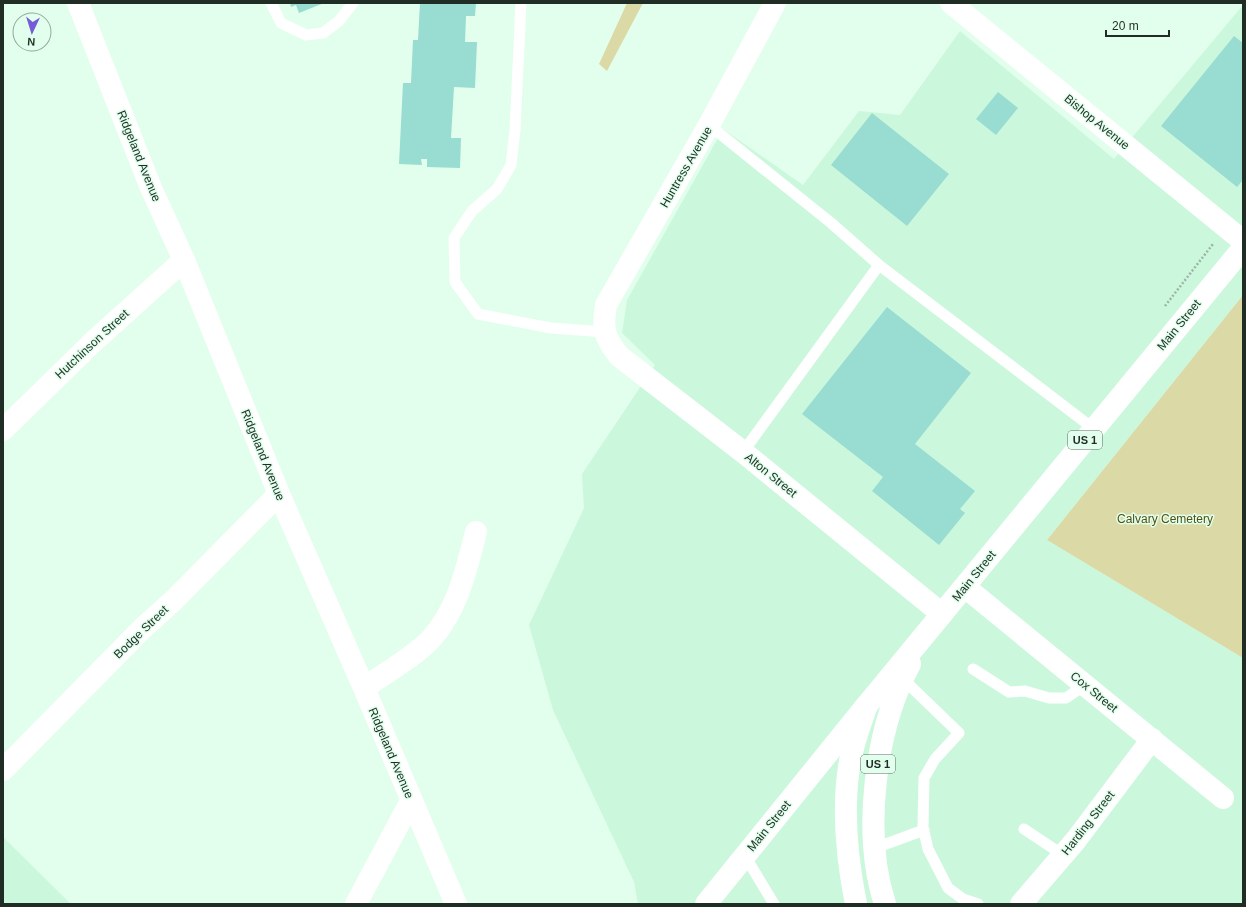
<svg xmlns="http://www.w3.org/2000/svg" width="1246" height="907" font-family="Arial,sans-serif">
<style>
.built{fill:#cbf8dc}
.green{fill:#dbdaa7}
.building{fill:#99dcd2}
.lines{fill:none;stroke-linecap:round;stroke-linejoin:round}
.path{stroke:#9cb4a5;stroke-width:2.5;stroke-dasharray:2 2;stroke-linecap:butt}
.lane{stroke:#fff;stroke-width:11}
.street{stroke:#fff;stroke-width:22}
.secondary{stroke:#fff;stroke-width:22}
.primary{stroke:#fff;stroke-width:22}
.labels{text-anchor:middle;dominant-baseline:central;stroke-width:3;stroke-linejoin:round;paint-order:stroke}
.shield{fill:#e1ffec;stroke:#596c61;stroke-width:1}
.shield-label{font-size:11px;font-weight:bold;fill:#1f2d25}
.street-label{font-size:12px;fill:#1f2d25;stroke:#e1ffec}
.park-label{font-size:12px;fill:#535013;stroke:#e1ffec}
</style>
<rect width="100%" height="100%" fill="#e1ffec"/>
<path class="built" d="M1243,5v290l-196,245 196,118v246h-605l-4,-22 -81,-172 -24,-85 55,-117 -2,-34 73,-109 -33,-32 5,-33 96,-171 80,56 56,-74 41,4 60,-84 154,128z
M3,837l68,67h-68z"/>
<path class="green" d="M627,3h16l-36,68 -8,-7z
M1243,295v363l-196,-118z"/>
<path class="building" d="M290,3h34l-25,10 -3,-8 -5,2z
M420,3h56l-1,13h-9l-1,26h12l-2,46 -21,-1 -3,51h10l-1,30 -33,-1v-8h-6l1,6 -23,-1 4,-81h8l2,-43h5z
M1234,36l9,7v137l-6,7 -76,-61z
M998,92l20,16 -22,27 -20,-16z
M872,113l77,61 -42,52 -76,-61z
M887,307l84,66 -56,71 60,47 -15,18 5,4 -26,32 -67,-54 11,-14 -81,-63z"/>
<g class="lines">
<path class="path" d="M1165,306l48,-62"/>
<path class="lane" d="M271,3l10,20 25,12 17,-2 16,-12 14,-18
M521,3l-6,127 -4,35 -14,24 -25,22 -18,27 1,44 23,32 73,14 54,4
M709,125l121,97 49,43 215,164
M743,452l136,-187
M973,669l36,23 16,-1 24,7h17l19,-13
M903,679l56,54 -24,26 -11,19 -1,49 5,22 20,39 15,11 15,5
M1024,829l39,26
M875,848l49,-18
M745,856l29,48"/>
<path class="street" d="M78,3l73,185 33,72 95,234 85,194 92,216
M775,3l-66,122 -103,180c-4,24 -2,32 13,51l124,96 199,162
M951,3l292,238
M3,430l90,-88 91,-82
M965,587l258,211
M364,688c21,-15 50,-31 67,-49 27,-30 35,-69 45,-107
M3,770l140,-142 31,-28 105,-106
M356,904l55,-103
M1021,904l55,-64 76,-101"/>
<path class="secondary" d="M706,904l160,-198"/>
<path class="primary" d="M856,904c-9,-45 -14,-91 -7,-137 3,-22 11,-42 18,-62l376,-457
M885,904c-23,-71 -10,-175 25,-240"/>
</g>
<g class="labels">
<g class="shield">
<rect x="1068" y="431" width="34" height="18" rx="3"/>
<rect x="861" y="755" width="34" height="18" rx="3"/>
</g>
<g class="shield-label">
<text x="1085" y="440">US 1</text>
<text x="878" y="764">US 1</text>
</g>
<g class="street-label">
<text transform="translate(1097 122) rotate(39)">Bishop Avenue</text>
<text transform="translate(139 156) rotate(68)">Ridgeland Avenue</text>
<text transform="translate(686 167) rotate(-60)">Huntress Avenue</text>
<text transform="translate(1179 325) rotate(-51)">Main Street</text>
<text transform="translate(92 344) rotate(-43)">Hutchinson Street</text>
<text transform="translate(263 455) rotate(68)">Ridgeland Avenue</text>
<text transform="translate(771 475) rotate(39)">Alton Street</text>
<text transform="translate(974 576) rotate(-51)">Main Street</text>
<text transform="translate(141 632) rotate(-44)">Bodge Street</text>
<text transform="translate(1094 692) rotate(39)">Cox Street</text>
<text transform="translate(391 753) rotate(67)">Ridgeland Avenue</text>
<text transform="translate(1088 823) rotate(-52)">Harding Street</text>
<text transform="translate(769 826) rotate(-51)">Main Street</text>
</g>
<g class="park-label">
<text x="1165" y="519">Calvary Cemetery</text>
</g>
</g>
<rect width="1246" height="907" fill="none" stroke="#1f2d25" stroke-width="8"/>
<g transform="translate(32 32) rotate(184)"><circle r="19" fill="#e1ffec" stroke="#93ab9c"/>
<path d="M0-3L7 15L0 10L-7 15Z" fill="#745dd7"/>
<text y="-6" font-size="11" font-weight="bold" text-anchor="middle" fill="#1f2d25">N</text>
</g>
<path d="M1106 30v6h63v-6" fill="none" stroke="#1f2d25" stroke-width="2"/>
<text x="1112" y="30" font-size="12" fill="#1f2d25" stroke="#e1ffec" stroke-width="3" paint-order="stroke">20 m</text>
</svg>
